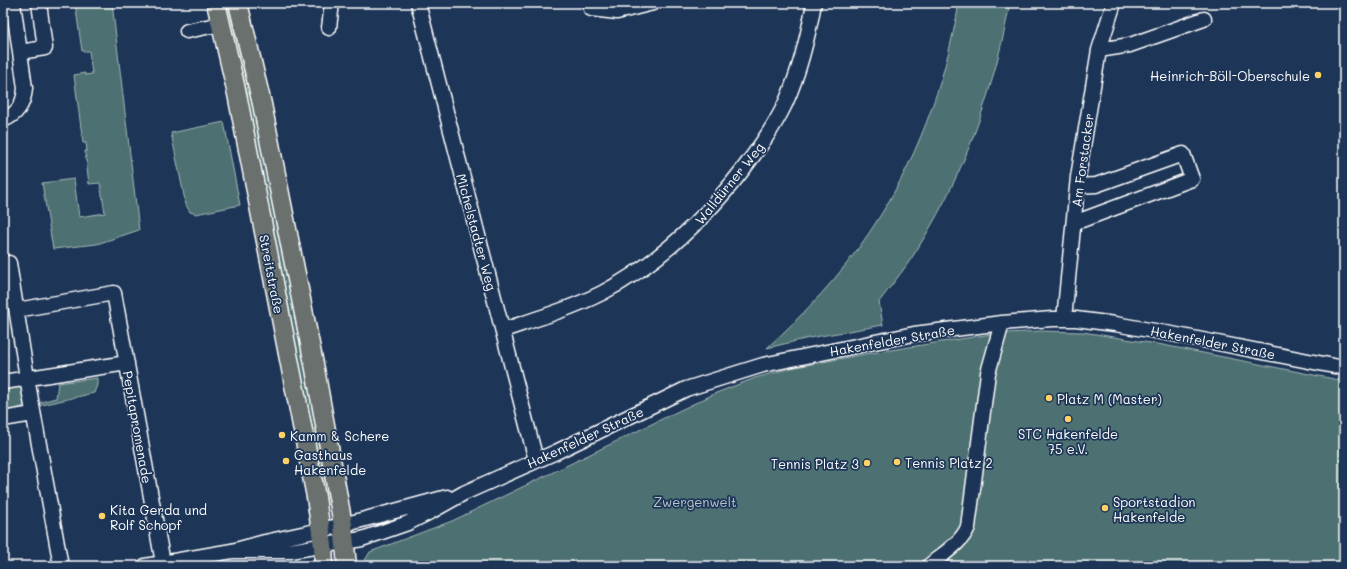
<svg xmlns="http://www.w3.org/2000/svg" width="1347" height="569" font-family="Mali,sans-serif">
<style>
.green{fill:#4e7172;stroke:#a6b8b8}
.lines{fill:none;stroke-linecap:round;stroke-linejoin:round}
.minor-casing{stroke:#fff;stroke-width:17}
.major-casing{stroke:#fff;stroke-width:21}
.minor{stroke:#1d3557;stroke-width:14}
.major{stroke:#6a706d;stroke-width:18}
.poi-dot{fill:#ffd166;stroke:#1d3557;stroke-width:1.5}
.labels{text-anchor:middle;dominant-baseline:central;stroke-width:3.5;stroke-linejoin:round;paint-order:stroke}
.poi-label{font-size:13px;fill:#fff;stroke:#1d3557;text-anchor:start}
.street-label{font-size:13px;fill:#fff;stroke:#1d3557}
.park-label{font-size:13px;fill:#b8c6c7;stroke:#1d3557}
</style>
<rect width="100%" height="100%" fill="#1d3557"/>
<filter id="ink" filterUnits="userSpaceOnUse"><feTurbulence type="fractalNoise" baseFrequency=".025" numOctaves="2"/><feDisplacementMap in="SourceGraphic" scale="8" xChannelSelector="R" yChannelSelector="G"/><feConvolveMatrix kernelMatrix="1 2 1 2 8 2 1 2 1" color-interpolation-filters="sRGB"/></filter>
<g filter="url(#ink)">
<path class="green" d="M75,3h37l27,227 -42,14 -44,5 -11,-66 32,-4 5,38 26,-4 -5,-30 -11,1 -4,-33h2l-1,-8h-3l-9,-68 11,-2v2l7,-1 -3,-23h-7z
M222,3h11l100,500 -8,2z
M959,3h51c-16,86 -43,165 -89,240 -12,21 -28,40 -42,59l4,23 -74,13 -42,10c38,-35 74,-73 102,-115 47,-69 76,-149 90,-230z
M224,122l16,83 -44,9 -6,-2 -4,-7 -15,-72z
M1040,331l43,1 80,13 181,36v185h-980v-4l6,-10 82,-31 120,-58 94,-46 50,-24 39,-15 36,-10 74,-14 127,-20z
M97,378v7l-3,8 -52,12 -1,-3 15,-4 2,-15z
M3,385l20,1 2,18 -3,3 -19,6z"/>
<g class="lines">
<defs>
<path id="minor" d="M418,3l118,457
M591,9l26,3 36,-9
M329,28l3,-25
M187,31l34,-7
M1099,50l31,-5 74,-26
M20,52l25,-4 -6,-45
M3,120c15,-6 21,-16 22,-32l-12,-85
M1074,219l8,1 110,-41 -9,-25 -87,31 -19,1
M3,264l6,-1 18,115 34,188
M17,310l97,-17 49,270
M1064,319l14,-142 21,-127 15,-47
M503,330c33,-11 67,-21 99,-37 57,-30 103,-74 142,-125 16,-21 31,-42 42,-66 14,-32 22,-65 28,-99
M3,382l124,-19
M3,419l30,-5
M232,551h58l72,-12 46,-16 24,-12 32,-18 92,-41 130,-63 77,-24 151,-31 88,-11 50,-4h24l39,5 57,10 172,34
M145,566l87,-15 33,-9 78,-17 104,-28
M929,566c13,-12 32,-22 39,-39l20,-154 14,-50"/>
<path id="major" d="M216,3l21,91 79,403 7,49 1,20
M238,3l24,101 53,265 28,156 4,41"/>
</defs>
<use href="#minor" class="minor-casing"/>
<use href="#major" class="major-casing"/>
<use href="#minor" class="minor"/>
<use href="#major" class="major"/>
</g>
</g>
<g class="poi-dot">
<circle cx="1318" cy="75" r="4"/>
<circle cx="1049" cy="398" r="4"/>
<circle cx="1068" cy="419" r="4"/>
<circle cx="282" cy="435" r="4"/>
<circle cx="286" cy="461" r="4"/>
<circle cx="897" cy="462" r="4"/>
<circle cx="867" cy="463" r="4"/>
<circle cx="1105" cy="508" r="4"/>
<circle cx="102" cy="516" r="4"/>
</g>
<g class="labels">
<g class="poi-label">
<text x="1310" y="75" text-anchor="end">Heinrich-Böll-Oberschule</text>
<text x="1057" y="398">Platz M (Master)</text>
<text x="1068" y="433" text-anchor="middle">STC Hakenfelde<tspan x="1068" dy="15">75 e.V.</tspan></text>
<text x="290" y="435">Kamm &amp; Schere</text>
<text x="294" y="454">Gasthaus<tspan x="294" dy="15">Hakenfelde</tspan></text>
<text x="905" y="462">Tennis Platz 2</text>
<text x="859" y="463" text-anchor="end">Tennis Platz 3</text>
<text x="1113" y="501">Sportstadion<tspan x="1113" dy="15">Hakenfelde</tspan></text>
<text x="110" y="509">Kita Gerda und<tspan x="110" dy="15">Rolf Schopf</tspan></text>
</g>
<g class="street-label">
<text transform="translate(1082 160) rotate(-82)">Am Forstacker</text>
<text transform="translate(729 183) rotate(-51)">Walldürner Weg</text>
<text transform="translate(477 232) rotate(75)">Michelstadter Weg</text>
<text transform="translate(272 274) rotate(79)">Streitstraße</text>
<text transform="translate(892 340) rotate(-10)">Hakenfelder Straße</text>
<text transform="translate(1213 342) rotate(11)">Hakenfelder Straße</text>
<text transform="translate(138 427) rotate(80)">Pepitapromenade</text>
<text transform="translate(585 437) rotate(-25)">Hakenfelder Straße</text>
</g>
<g class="park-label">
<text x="695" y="501">Zwergenwelt</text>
</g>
</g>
<rect width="1347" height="569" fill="none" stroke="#1d3557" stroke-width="16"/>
<rect x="8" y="8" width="1331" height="553" fill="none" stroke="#fff" stroke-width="1.5" filter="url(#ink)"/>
</svg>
